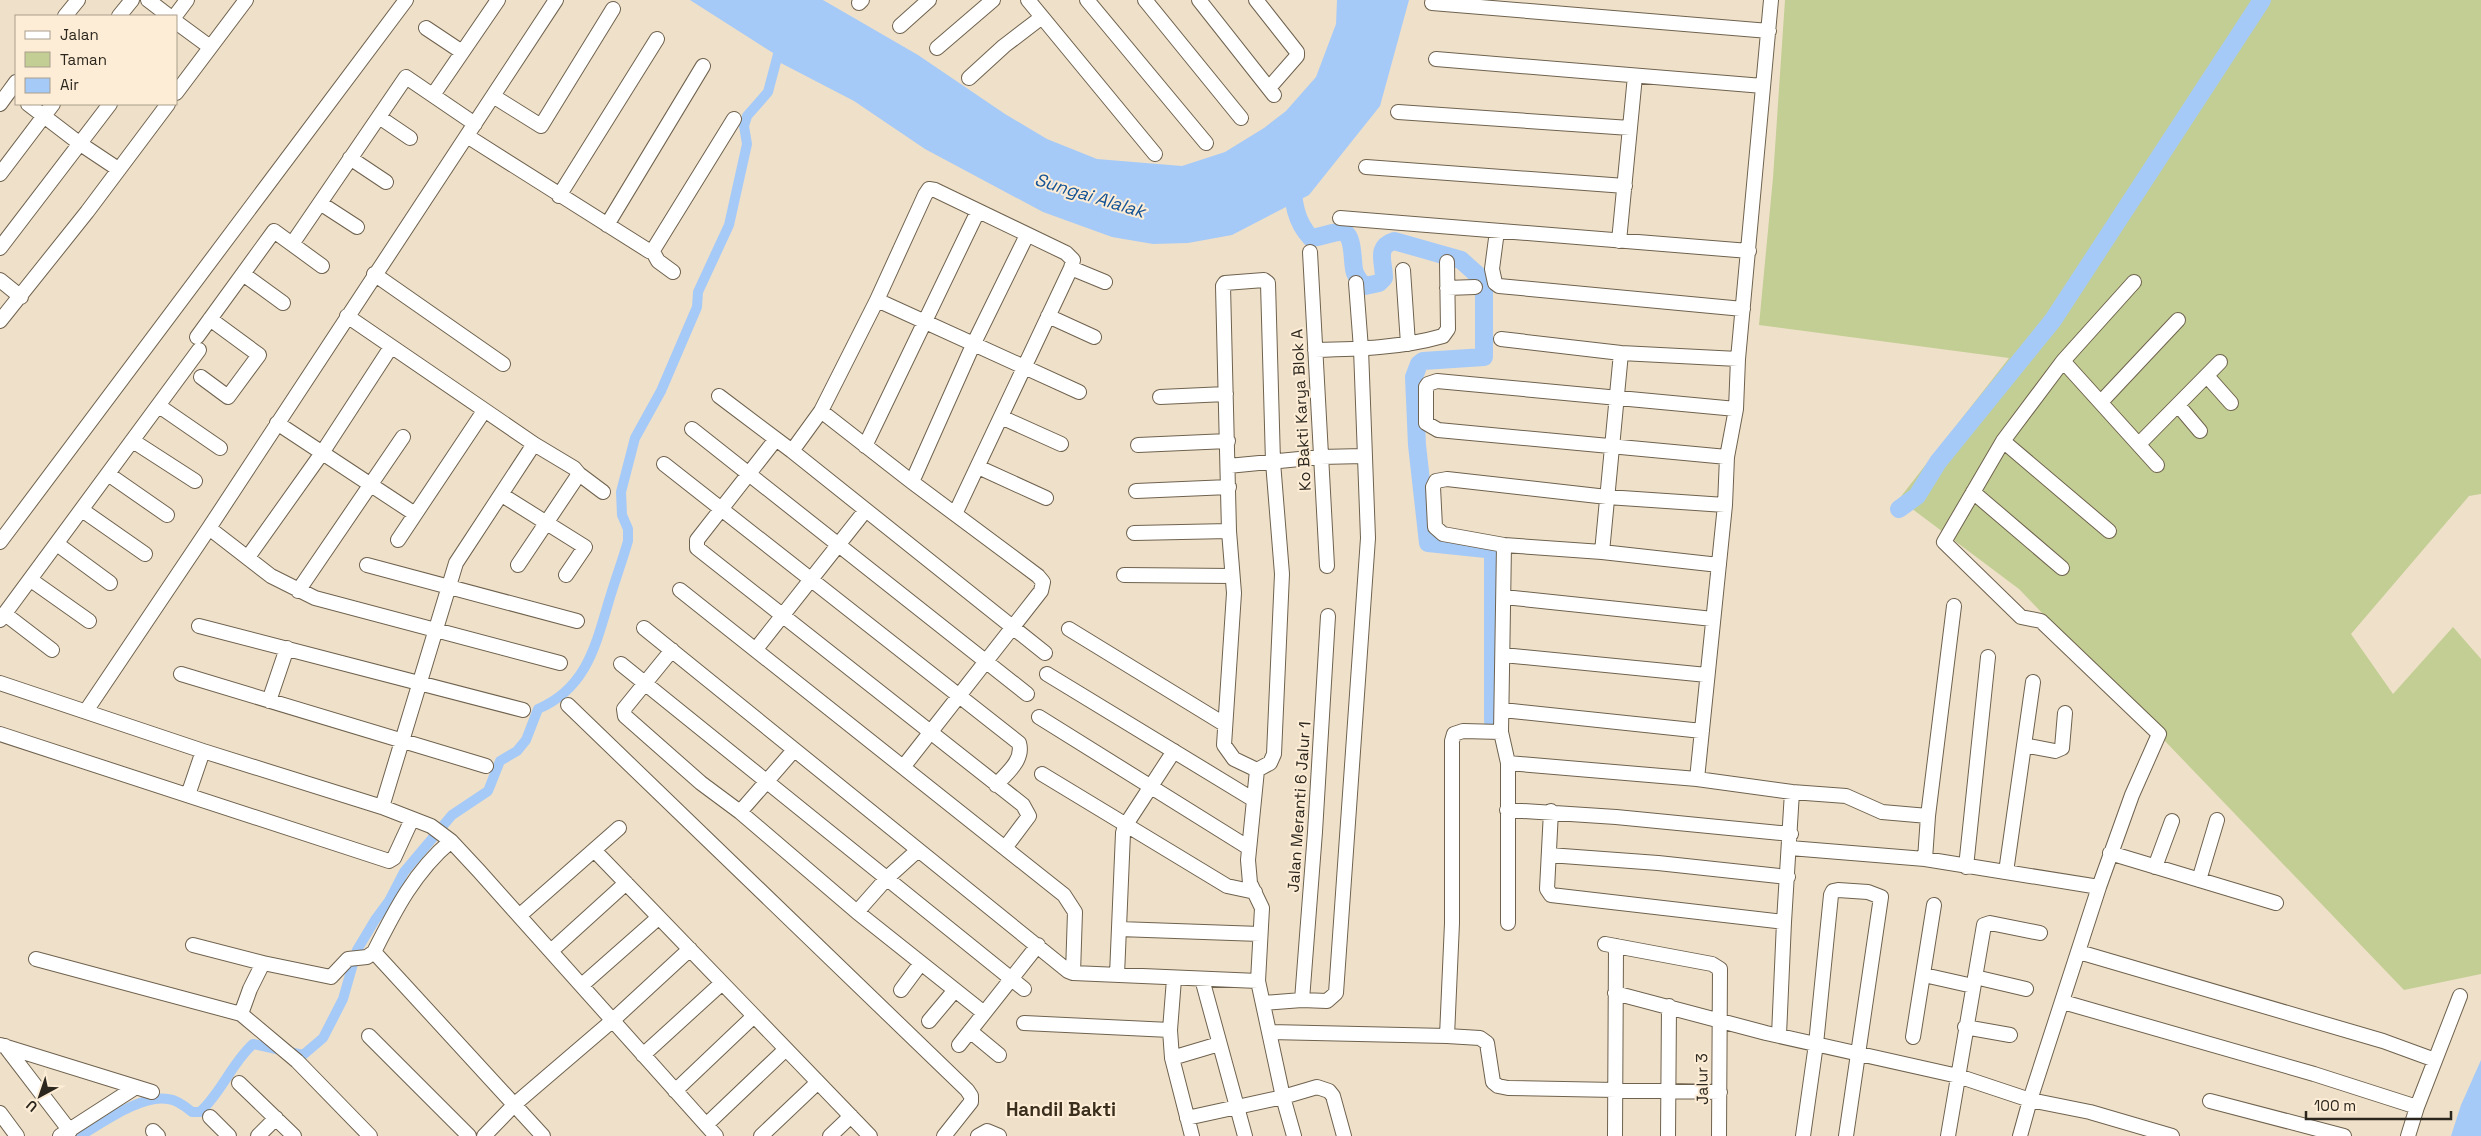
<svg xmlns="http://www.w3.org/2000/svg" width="2481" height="1136" font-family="'Space Grotesk',sans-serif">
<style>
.green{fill:#c2ce93}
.water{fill:#a5caf8}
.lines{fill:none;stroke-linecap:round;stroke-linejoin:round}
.canal{stroke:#a5caf8;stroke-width:10}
.river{stroke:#a5caf8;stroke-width:18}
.minor-casing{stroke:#6f624e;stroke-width:16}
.minor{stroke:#fff;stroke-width:14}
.labels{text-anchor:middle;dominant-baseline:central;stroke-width:4;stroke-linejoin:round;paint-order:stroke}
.street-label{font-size:16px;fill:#2c271e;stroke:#fdedd6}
.water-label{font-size:18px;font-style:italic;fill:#125295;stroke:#fdedd6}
.quarter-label{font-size:19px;font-weight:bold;fill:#3a2e1c;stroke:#fdedd6}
</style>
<rect width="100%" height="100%" fill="#efe0c9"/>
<path class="green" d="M1785,0h696v494l-12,2 -118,138 42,60 60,-67 28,32v315l-77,16 -385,-401 -120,-90 110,-141 -250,-33 14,-147z"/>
<path class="water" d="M690,0h133l95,55 87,59 42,25 50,20 85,7 43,-14 39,-24 22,-17 30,-34 20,-53 1,-24h72l-29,106 -71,89 -77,40 -44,8 -35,1 -41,-7 -69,-25 -118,-63 -71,-48 -79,-41 6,-2z
M2481,1060v76h-30l10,-31z"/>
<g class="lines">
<path class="canal" d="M80,1136c22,-13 62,-42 88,-37 9,1 17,7 24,13h8c22,-20 31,-48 53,-68l50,11 20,-17 20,-39 14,-49 18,-30 14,-19 15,-29 48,-57 36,-24 12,-30 17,-10 9,-11 12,-31c47,-20 57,-61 70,-105 6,-21 14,-42 20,-63v-12l-6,-14 -1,-23 14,-54 26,-47 36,-84 1,-15 31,-67 18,-81 -3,-18 3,-10 21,-24 13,-49"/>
<path class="river" d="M1292,179c1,22 3,42 19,59 10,-1 18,-5 28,-6 17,-2 12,32 16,41 2,5 6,10 10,13l14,-3 5,-5c0,-16 -9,-31 10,-37l67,19 20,18 3,11v68l-61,4 -4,3 -5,13 3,68 11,98 58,6 4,1 3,5v166
M1899,509l18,-13 21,-34 115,-142 209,-320"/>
<defs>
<path id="minor" d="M148,0l21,16
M1028,0l127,154
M1087,0l119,143
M1145,0l96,118
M1199,0l75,95
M1256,0l41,52v4l-28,32
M859,3l3,-3
M1432,3l337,28
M65,16l13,-16
M119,16l13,-16
M175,16l12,-16
M176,22l34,25
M900,26l29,-26
M426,28l36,24
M937,48l56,-48
M1436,59l327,27
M969,78l35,-32 38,-29
M176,93l70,-93
M433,95l65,-95
M493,96l48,30 72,-117
M0,104l16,-22
M28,104l51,39 39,26
M1398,112l232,16
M379,117l31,21
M467,136l182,115 6,-4 79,-128
M350,158l36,24
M1366,167l259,19
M0,174l53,-70
M559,196l98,-157
M320,203l37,24
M1340,218l409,33
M607,225l96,-159
M1497,231l-5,38 3,14 4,3 244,23
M1619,241l16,-165
M292,244l114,-167 69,47
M0,248l110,-144
M652,250l6,11 15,11
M1310,252l17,314
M1071,268l34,14
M1403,270l5,74
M243,274l40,29
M374,274l129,90
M0,280l21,17
M1447,288l28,-1
M877,300l202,92
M347,316l187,128 -78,119 -74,244
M1048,316l46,21
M0,321l87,-109 81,-108
M197,337l77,-106 48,35
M1501,339l120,14 117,6
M1315,350c43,-1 86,-2 128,-14l5,-7 -1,-67
M2063,361l94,104
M2207,376l24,27
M201,377l27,20 31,-42 -49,-36
M719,396l73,55 253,202
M1160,397l66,-3
M2101,402l77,-82
M2178,405l22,26
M159,406l61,42
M821,411l91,71 126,94 5,6 -2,9 -137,175
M1001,417l60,27
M277,423l138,91
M692,429l335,265
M776,439l-79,101v8l326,257 6,11 -24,32
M133,441l62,40
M2003,441l106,90
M2139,444l81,-82
M1138,445l90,-4
M865,446l113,-235
M792,451l29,-40 56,-111 48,-105 4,-6 6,1 131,63 7,7 -2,8 -116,246
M1727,457l-289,-27 -12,-7v-36l2,-3 9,-3 299,28
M664,464l355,279c5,17 -12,30 -23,42
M1228,466l92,-9 44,-1
M978,467l68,31
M108,474l59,41
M579,474l24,18
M912,482l61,-137 54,-110
M1136,491l93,-4
M1973,492l89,76
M502,495l83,52 -19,28
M82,510l63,44
M209,528l62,48 44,22 245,65
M1134,533l95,-2
M398,540l86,-129
M0,542l406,-542
M57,544l53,39
M1602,552l19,-199
M248,557l74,-104 69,-106
M367,565l210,56
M518,565l61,-91 -5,-6 -40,-24
M1719,565l-117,-13 -98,-7 -61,-11 -8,-7 -2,-40 3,-6 11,-2 160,18 118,8
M1124,575l108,1
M31,580l58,41
M680,590l384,305 11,17 -2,61
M298,591l105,-154
M1504,597l209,22
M5,614l47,36
M0,620l199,-270
M199,626l324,84
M644,628l424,343 5,2 185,8
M1069,629l155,95
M756,649l109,-138
M672,650l-48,59 1,7 76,67 39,29 117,100 127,101
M1503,655l204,20
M621,664l403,325
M181,674l305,92
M1047,674l207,126
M0,683l203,68 179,56 49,19 20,15 28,30 237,265
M269,701l18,-53
M568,705l399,385 4,6v6l-27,34
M1503,710l199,21
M86,711l123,-183 347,-528
M1039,717l210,131
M1501,732l3,-187
M0,734l389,127 5,-3 18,-39
M2024,745l31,6 7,-3 3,-35
M1257,770l-23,-11 -10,-14 10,-152 -5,-62 -6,-245 2,-3 39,-3 4,3 5,179 9,112 -8,180 -4,9 -13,7 -9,90 2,23 12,25 -4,73 25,116 11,39
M1042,774l185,112 28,6
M1697,779l28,-274 2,-48 9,-48 2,-50 33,-359
M188,795l15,-44
M1507,810l109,7 175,17
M1551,811l-4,78 4,6 233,27 8,-130
M740,812l54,-62
M1790,848l135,11 174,28 33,-92 27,-61 -118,-113 -20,-4 -77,-75 59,-101 60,-80 71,-79
M594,850l276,286
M2110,853l166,50
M1549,855l109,8 130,14
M1925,859l3,-43 26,-210
M1966,867l22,-210
M2155,867l17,-46
M2006,872l27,-190
M2199,880l18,-60
M857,912l30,-34 31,-28
M519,916l100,-88
M1508,923v-160l189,16 95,13 54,4 36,16 46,4
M1119,929l141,5
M1605,944l107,20 8,5 -1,167
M193,945l70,18
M551,951l75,-68
M374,952l169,184
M2079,952l304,89 52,19
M36,959l205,55 56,47 73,75
M1117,975l6,-142 2,-7 49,-75
M1924,975l49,11
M1975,977l51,12
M1174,979l-4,51 2,28 20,78
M1202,979l43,157
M582,985l76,-67
M901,990l20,-27
M1615,993l151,40 192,43 72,24 60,12 82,24
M1302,1000l13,-168 13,-216
M2063,1002l251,72 103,33
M1263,1003l39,-3 25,1 9,-8 32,-455 -7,-189 -5,-66
M241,1014l9,-25 13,-26 68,14 17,-18 19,-2 7,-5c21,-42 41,-81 77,-111
M929,1021l26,-31
M1024,1023l146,7
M1965,1027l45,8
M970,1031l29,24
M1270,1032l177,4 5,-113v-182l2,-7 9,-3 38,1 7,31
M1779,1035l5,-113
M369,1036l100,100
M1447,1036l33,2 7,5 6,39 5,4 10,2 212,4
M1913,1037l21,-132
M0,1045l152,47
M959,1045l79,-100
M5,1046l65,85
M643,1055l79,-72
M1172,1058l47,-14
M239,1083l55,53
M675,1091l79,-75
M2210,1101l134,35
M0,1113l17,23
M210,1117l19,19
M1187,1118l96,-21 34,-10 12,4 4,5 11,40
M706,1125l80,-76
M153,1131l5,5
M60,1136l76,-49
M258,1136l18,-18
M484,1136l31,-32 97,-83 78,-72
M761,1136l57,-54
M830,1136l21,-20
M978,1136l9,-5 12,5
M1615,1136l1,-190
M1668,1136l1,-130
M1803,1136l13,-92 15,-149 2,-4 5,-1 30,2 13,5 -35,239
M1948,1136l36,-211 6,-2 50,10
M2020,1136l10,-36 69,-213
M2408,1136l9,-29 43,-111"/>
</defs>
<use href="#minor" class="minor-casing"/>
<use href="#minor" class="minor"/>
</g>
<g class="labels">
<g class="street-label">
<text transform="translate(1301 410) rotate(-93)">Ko Bakti Karya Blok A</text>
<text transform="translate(1299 807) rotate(-86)">Jalan Meranti 6 Jalur 1</text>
<text transform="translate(1702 1079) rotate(-91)">Jalur 3</text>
</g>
<g class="water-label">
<text transform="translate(1090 195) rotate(17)">Sungai Alalak</text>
</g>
<g class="quarter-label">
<text x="1061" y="1109">Handil Bakti</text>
</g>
</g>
<rect x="15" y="15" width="162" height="90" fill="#fdedd6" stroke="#a99e8c"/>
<rect x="25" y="31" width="25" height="8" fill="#ffffff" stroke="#a99e8c"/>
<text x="60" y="40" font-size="15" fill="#2c271e">Jalan</text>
<rect x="25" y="52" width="25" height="15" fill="#c2ce93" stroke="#a99e8c"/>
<text x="60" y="65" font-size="15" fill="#2c271e">Taman</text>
<rect x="25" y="78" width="25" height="15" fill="#a5caf8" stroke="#a99e8c"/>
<text x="60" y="90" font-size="15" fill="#2c271e">Air</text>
<g transform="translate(40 1096) rotate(220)" stroke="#fdedd6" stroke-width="4" paint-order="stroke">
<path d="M0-4L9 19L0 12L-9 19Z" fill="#2c271e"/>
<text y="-8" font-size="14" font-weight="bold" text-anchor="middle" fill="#2c271e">U</text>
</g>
<path d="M2306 1111v8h145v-8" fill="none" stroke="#2c271e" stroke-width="2.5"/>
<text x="2314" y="1111" font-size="15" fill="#2c271e" stroke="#fdedd6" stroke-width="4" paint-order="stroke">100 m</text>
</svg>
